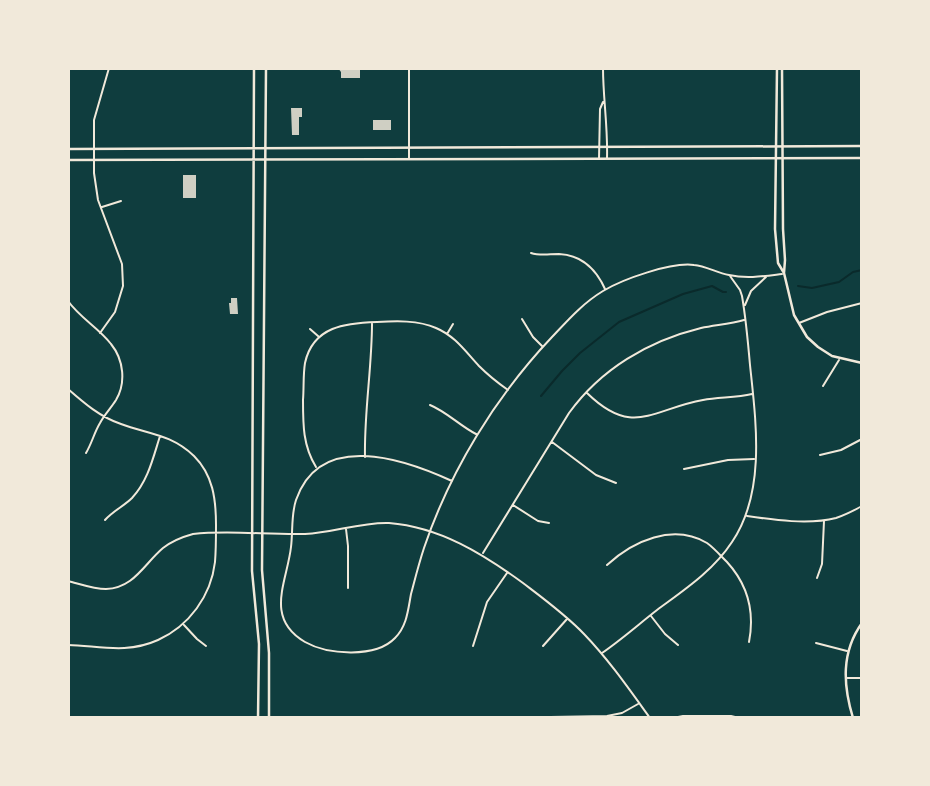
<svg xmlns="http://www.w3.org/2000/svg" width="930" height="786" font-family="'Roboto Condensed',sans-serif">
<style>
.lines{fill:none;stroke-linecap:round;stroke-linejoin:round}
.stream{stroke:#0a2a2b;stroke-width:2}
.building{fill:#cfcfc3}
.minor{stroke:#f1e9da;stroke-width:2}
.tertiary{stroke:#f1e9da;stroke-width:2.5}
.secondary{stroke:#f1e9da;stroke-width:2.5}
</style>
<rect width="100%" height="100%" fill="#0f3d3e"/>
<g class="lines">
<path class="stream" d="M798,286l14,2 27,-6 14,-10 9,-2
M541,396l21,-25 18,-18 39,-31 64,-28 29,-8 11,6h3"/>
</g>
<path class="building" d="M338,68h22v10h-19v-6z
M291,108h11v9h-3v18h-7z
M373,120h18v10h-18z
M183,175h13v23h-13z
M231,298h6l1,16h-8l-1,-11h2z"/>
<g class="lines">
<path class="minor" d="M409,68v90
M603,68c0,30 5,59 4,90
M599,159l1,-50 3,-7
M102,207l19,-6
M531,253c9,3 18,1 28,1 22,1 37,15 46,35
M68,301c12,17 31,27 43,43 13,16 15,39 5,56 -5,8 -12,15 -16,23 -6,10 -8,20 -14,30
M745,305l6,-14 15,-14
M522,319l11,18 9,9
M799,323l28,-11 35,-9
M310,329l8,7
M100,333l15,-21 8,-26 -1,-22 -24,-64 -4,-27v-53l15,-52
M447,334l6,-10
M823,386l16,-26
M68,389c16,14 32,28 53,35 27,10 50,10 73,32 19,19 22,43 22,69 0,12 0,25 -1,37 -4,34 -26,64 -57,78 -31,14 -58,6 -90,5
M587,393c46,45 65,16 116,7 16,-3 33,-2 49,-6
M430,405c17,7 30,21 46,29
M552,442l44,33 20,8
M820,455l21,-5 21,-11
M365,457c-1,-45 7,-89 7,-134
M316,467c-13,-21 -13,-42 -13,-67 1,-12 0,-25 2,-37 8,-37 41,-40 72,-41 19,-1 41,-2 59,6 19,8 29,23 43,38 9,9 19,17 29,24
M684,469l44,-9 26,-1
M452,481c-48,-22 -132,-51 -156,19 -5,15 -3,31 -5,47 -4,35 -27,71 14,95 23,13 71,16 90,-4 12,-12 13,-28 16,-44 4,-15 8,-31 13,-46 26,-77 72,-152 128,-211 16,-17 31,-34 51,-46 20,-12 68,-29 91,-26 12,1 23,8 35,10 18,4 36,1 53,-1
M513,505l25,16 11,2
M747,516c27,4 62,9 89,2 9,-3 17,-7 26,-12
M105,520c8,-9 19,-14 27,-22 16,-17 21,-40 28,-62
M346,529l2,17v42
M483,553l86,-140c32,-44 79,-72 132,-85 14,-3 29,-4 43,-8
M607,565c26,-24 66,-42 100,-22 7,5 13,12 20,19 21,23 28,49 22,80
M817,578l5,-14 2,-43
M68,581c12,3 26,8 38,8 28,-1 38,-25 57,-41 9,-7 19,-11 30,-14 37,-4 75,1 112,0 28,-1 55,-12 84,-11 51,4 94,31 134,60 21,16 43,32 61,51 25,26 45,55 66,84
M651,616l14,18 13,11
M184,625l13,14 9,7
M816,643l31,8
M473,646l14,-44 20,-29
M543,646l24,-27
M602,653c19,-13 37,-29 55,-43 27,-20 56,-39 75,-68 34,-50 24,-120 18,-177 -2,-23 -4,-46 -8,-69l-2,-6 -10,-14
M846,678h16
M496,718l111,-2 15,-3 16,-9
M673,718l10,-2h48l8,2"/>
<path class="tertiary" d="M777,68l-2,161 3,34 6,10 10,42 13,22 11,10 14,9 30,7
M782,68l1,161 2,31 -1,13
M853,718c-10,-33 -12,-66 9,-95"/>
<path class="secondary" d="M254,68l-2,503 7,73 -1,74
M266,68l-4,502 7,83v65
M68,149l794,-3
M68,160l794,-2"/>
</g>
<rect width="930" height="786" fill="none" stroke="#f1e9da" stroke-width="140"/>
</svg>
